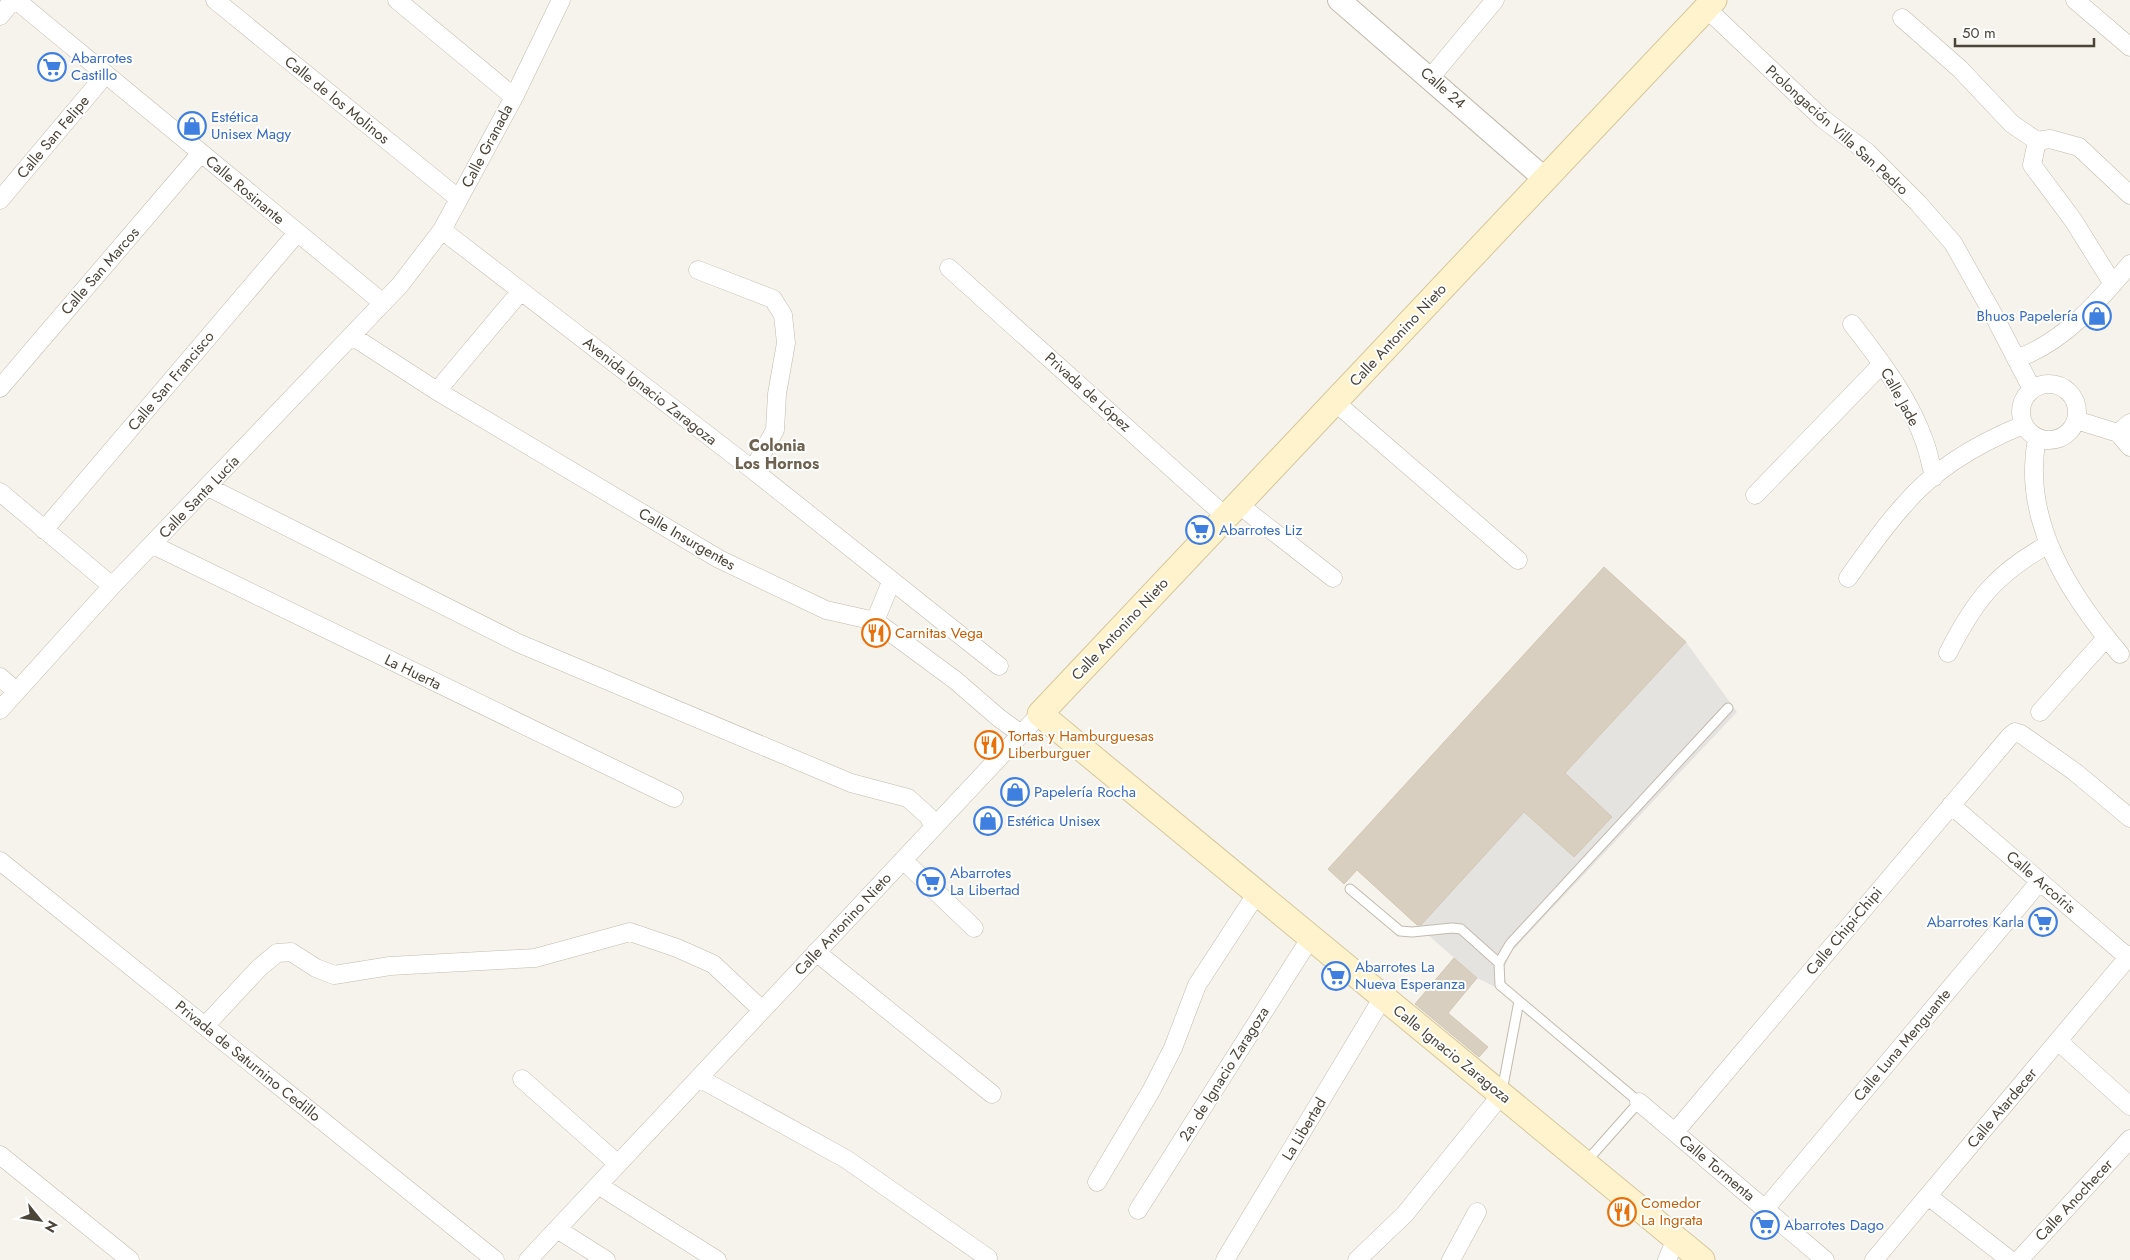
<svg xmlns="http://www.w3.org/2000/svg" width="2130" height="1260" font-family="Jost,sans-serif">
<style>
.parking{fill:#e5e3e0}
.building{fill:#d8cfc1;stroke:#d3c7b4}
.lines{fill:none;stroke-linecap:round;stroke-linejoin:round}
.service-casing{stroke:#c2bbae;stroke-width:11}
.minor-casing{stroke:#c2bbae;stroke-width:19}
.tertiary-casing{stroke:#c2bbae;stroke-width:24}
.secondary-casing{stroke:#d6c79b;stroke-width:27}
.service{stroke:#fff;stroke-width:9}
.minor{stroke:#fff;stroke-width:18}
.tertiary{stroke:#fff;stroke-width:22}
.secondary{stroke:#fff3cd;stroke-width:25}
.labels{text-anchor:middle;dominant-baseline:central;stroke-width:4;stroke-linejoin:round;paint-order:stroke}
.shop-label{font-size:15px;fill:#366cbe;stroke:#fff;text-anchor:start}
.street-label{font-size:15px;fill:#4b4439;stroke:#fff}
.food-label{font-size:15px;fill:#c56008;stroke:#fff;text-anchor:start}
.neighbourhood-label{font-size:16px;font-weight:bold;fill:#6e6250;stroke:#fff}
</style>
<rect width="100%" height="100%" fill="#f6f3ec"/>
<path class="parking" d="M1686,642l51,70 -225,239 -9,19 6,24 -32,-16 -58,-51 105,-115 50,45 37,-40 -46,-44z"/>
<path class="building" d="M1604,567l82,75 -121,131 47,44 -38,40 -50,-45 -103,113h-4l-60,-55 -13,14 -16,-15z
M1454,958l23,20 -29,35 40,34 -9,10 -64,-53z"/>
<g class="lines">
<defs>
<path id="service" d="M1350,889l50,42 12,1 40,-4 9,1 38,34
M1502,1091l17,-90
M1585,1163l54,-61 -139,-117 -1,-22 11,-19 218,-236"/>
<path id="minor" d="M16,0l367,303
M215,0l244,199
M397,0l117,97
M2075,0l55,47
M1706,8l117,111 44,33 51,51 35,40 40,71 39,75
M0,16l13,-16
M1902,18l58,51 52,55 25,17 -5,24 41,55 40,64
M1431,77l64,-77
M2037,141l13,-2 29,8 51,48
M0,200l106,-126
M442,230l311,240 246,196
M949,268l277,249
M698,270l75,29 10,16 3,28 -9,51 -2,36 -22,40
M1852,324c28,36 58,75 73,119 4,11 6,23 9,34
M352,336l85,55 282,168 107,51 49,11 80,59 44,38 22,16
M2016,359c48,-17 82,-57 114,-95
M2021 412a28 28 0 1 1 56 0a28 28 0 1 1-56 0Z
M0,388l201,-235
M437,391l84,-100
M1335,402l183,158
M2076,420l42,13 12,14
M2118,433l12,-10
M2037,438c-16,82 32,156 83,216
M208,487l310,156 333,140 57,15 20,18 6,11
M0,492l112,94
M1755,495l127,-131
M1238,504l95,74
M44,530l253,-297
M153,545l521,253
M1848,578c18,-25 35,-50 56,-73 31,-37 75,-62 119,-80
M875,621l16,-39
M1948,653c27,-53 48,-80 101,-109
M0,677l16,14
M0,710l112,-124 288,-301 42,-55 72,-133 47,-97
M2040,712l66,-74
M1951,805l179,154
M903,860l71,68
M0,861l495,399
M816,952l176,142
M205,1026l54,-58 18,-15 14,-1 25,16 18,7 56,-9 145,-8 95,-26 47,16 36,16 49,46
M2058,1041l72,65
M699,1078l147,81 142,99
M522,1079l96,85
M1639,1102l186,158
M1675,1132l335,-396 5,-4 6,2 54,38 55,46
M0,1155l130,105
M1097,1182l54,-91 22,-43 24,-63 60,-92
M598,1185l119,75
M1928,1196l82,64
M1765,1209l275,-328
M1138,1210l173,-273
M557,1229l49,31
M528,1260l512,-546
M1225,1260l158,-263
M1357,1260l48,-46 96,-119
M1451,1260l26,-48
M1667,1260l9,-21
M1874,1260l256,-305
M2019,1260l111,-121"/>
<path id="tertiary" d="M1339,0l206,179"/>
<path id="secondary" d="M1702,1260l-662,-546 674,-714"/>
</defs>
<use href="#service" class="service-casing"/>
<use href="#minor" class="minor-casing"/>
<use href="#tertiary" class="tertiary-casing"/>
<use href="#secondary" class="secondary-casing"/>
<use href="#service" class="service"/>
<use href="#minor" class="minor"/>
<use href="#tertiary" class="tertiary"/>
<use href="#secondary" class="secondary"/>
</g>
<defs>
<symbol id="supermarket-ring" viewBox="-11 -11 22 22"><circle r="9.5" fill="#fff" stroke="#3f7fe0" stroke-width="1.5"/><path d="M-6-5.5h2.5l.6 2H6L4.5 2H-2.5L-4.4-4H-6ZM-1.5 3.2a1.3 1.3 0 1 0 .1 0ZM3 3.2a1.3 1.3 0 1 0 .1 0Z" fill="#3f7fe0"/></symbol>
<symbol id="shop-ring" viewBox="-11 -11 22 22"><circle r="9.5" fill="#fff" stroke="#3f7fe0" stroke-width="1.5"/><path d="M-5-2.5h2.3a2.7 3.5 0 0 1 5.4 0H5L5.5 6h-11ZM-1.5-2.5h3a1.5 2.3 0 0 0-3 0Z" fill="#3f7fe0"/></symbol>
<symbol id="restaurant-ring" viewBox="-11 -11 22 22"><circle r="9.5" fill="#fff" stroke="#e8710a" stroke-width="1.5"/><path d="M-5-6h1v4h1v-4h1v4h1v-4h1v5L-1.5 .5V6h-2V.5L-5-1ZM5-6V6H3V1.5H1.5Q1.5-4 5-6Z" fill="#e8710a"/></symbol>
</defs>
<g fill-rule="evenodd">
<use href="#supermarket-ring" x="36" y="51" width="32" height="32"/>
<use href="#shop-ring" x="176" y="110" width="32" height="32"/>
<use href="#shop-ring" x="2081" y="300" width="32" height="32"/>
<use href="#supermarket-ring" x="1184" y="514" width="32" height="32"/>
<use href="#restaurant-ring" x="860" y="617" width="32" height="32"/>
<use href="#restaurant-ring" x="973" y="729" width="32" height="32"/>
<use href="#shop-ring" x="999" y="776" width="32" height="32"/>
<use href="#shop-ring" x="972" y="805" width="32" height="32"/>
<use href="#supermarket-ring" x="915" y="866" width="32" height="32"/>
<use href="#supermarket-ring" x="2027" y="906" width="32" height="32"/>
<use href="#supermarket-ring" x="1320" y="960" width="32" height="32"/>
<use href="#restaurant-ring" x="1606" y="1196" width="32" height="32"/>
<use href="#supermarket-ring" x="1749" y="1209" width="32" height="32"/>
</g>
<g class="labels">
<g class="shop-label">
<text x="71" y="58">Abarrotes<tspan x="71" dy="17">Castillo</tspan></text>
<text x="211" y="117">Estética<tspan x="211" dy="17">Unisex Magy</tspan></text>
<text x="2078" y="316" text-anchor="end">Bhuos Papelería</text>
<text x="1219" y="530">Abarrotes Liz</text>
<text x="1034" y="792">Papelería Rocha</text>
<text x="1007" y="821">Estética Unisex</text>
<text x="950" y="873">Abarrotes<tspan x="950" dy="17">La Libertad</tspan></text>
<text x="2024" y="922" text-anchor="end">Abarrotes Karla</text>
<text x="1355" y="967">Abarrotes La<tspan x="1355" dy="17">Nueva Esperanza</tspan></text>
<text x="1784" y="1225">Abarrotes Dago</text>
</g>
<g class="street-label">
<text transform="translate(1443 88) rotate(41)">Calle 24</text>
<text transform="translate(337 100) rotate(39)">Calle de los Molinos</text>
<text transform="translate(1837 130) rotate(42)">Prolongación Villa San Pedro</text>
<text transform="translate(53 137) rotate(-50)">Calle San Felipe</text>
<text transform="translate(487 146) rotate(-62)">Calle Granada</text>
<text transform="translate(245 190) rotate(40)">Calle Rosinante</text>
<text transform="translate(100 271) rotate(-49)">Calle San Marcos</text>
<text transform="translate(1398 335) rotate(-47)">Calle Antonino Nieto</text>
<text transform="translate(171 381) rotate(-50)">Calle San Francisco</text>
<text transform="translate(650 391) rotate(38)">Avenida Ignacio Zaragoza</text>
<text transform="translate(1088 392) rotate(42)">Privada de López</text>
<text transform="translate(1900 397) rotate(61)">Calle Jade</text>
<text transform="translate(199 497) rotate(-46)">Calle Santa Lucía</text>
<text transform="translate(687 539) rotate(30)">Calle Insurgentes</text>
<text transform="translate(1120 629) rotate(-47)">Calle Antonino Nieto</text>
<text transform="translate(413 672) rotate(26)">La Huerta</text>
<text transform="translate(2041 882) rotate(41)">Calle Arcoíris</text>
<text transform="translate(843 924) rotate(-47)">Calle Antonino Nieto</text>
<text transform="translate(1844 931) rotate(-50)">Calle Chipi-Chipi</text>
<text transform="translate(1902 1045) rotate(-50)">Calle Luna Menguante</text>
<text transform="translate(1452 1054) rotate(39)">Calle Ignacio Zaragoza</text>
<text transform="translate(248 1061) rotate(39)">Privada de Saturnino Cedillo</text>
<text transform="translate(1224 1074) rotate(-58)">2a. de Ignacio Zaragoza</text>
<text transform="translate(2002 1108) rotate(-50)">Calle Atardecer</text>
<text transform="translate(1304 1129) rotate(-59)">La Libertad</text>
<text transform="translate(1717 1168) rotate(40)">Calle Tormenta</text>
<text transform="translate(2074 1200) rotate(-47)">Calle Anochecer</text>
</g>
<g class="food-label">
<text x="895" y="633">Carnitas Vega</text>
<text x="1008" y="736">Tortas y Hamburguesas<tspan x="1008" dy="17">Liberburguer</tspan></text>
<text x="1641" y="1203">Comedor<tspan x="1641" dy="17">La Ingrata</tspan></text>
</g>
<g class="neighbourhood-label">
<text x="777" y="445">Colonia<tspan x="777" dy="18">Los Hornos</tspan></text>
</g>
</g>
<g transform="translate(40 1220) rotate(120)" stroke="#ffffff" stroke-width="4" paint-order="stroke">
<path d="M0-4L9 19L0 12L-9 19Z" fill="#4b4439"/>
<text y="-8" font-size="14" font-weight="bold" text-anchor="middle" fill="#4b4439">N</text>
</g>
<path d="M1955 38v8h139v-8" fill="none" stroke="#4b4439" stroke-width="2.5"/>
<text x="1962" y="38" font-size="15" fill="#4b4439" stroke="#ffffff" stroke-width="4" paint-order="stroke">50 m</text>
</svg>
